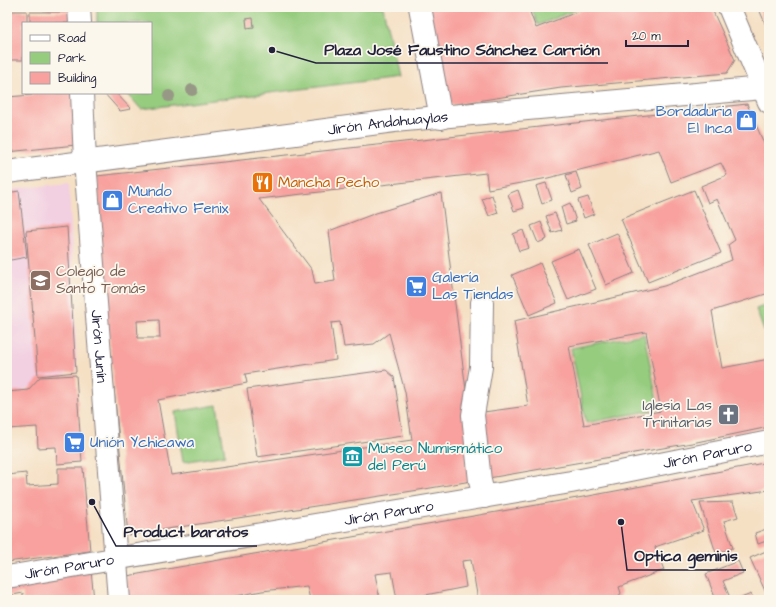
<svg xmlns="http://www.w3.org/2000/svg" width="776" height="607" font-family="'Architects Daughter',sans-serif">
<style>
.built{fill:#f2cfe1}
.green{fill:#95cc7e;stroke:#5c775c}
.building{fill:#f8a19e;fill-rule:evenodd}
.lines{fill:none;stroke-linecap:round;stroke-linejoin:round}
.minor-casing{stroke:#8c8180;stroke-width:24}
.minor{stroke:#fff;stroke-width:22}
.tree{fill:#979885}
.labels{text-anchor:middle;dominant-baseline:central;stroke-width:3.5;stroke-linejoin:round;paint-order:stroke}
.shop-label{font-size:15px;fill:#366cbe;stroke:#fbf7ec;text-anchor:start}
.street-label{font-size:15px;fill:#22223b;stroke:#fbf7ec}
.food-label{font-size:15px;fill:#c56008;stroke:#fbf7ec;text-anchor:start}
.education-label{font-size:15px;fill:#785e54;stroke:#fbf7ec;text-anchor:start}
.worship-label{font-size:15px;fill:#5b616d;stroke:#fbf7ec;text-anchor:end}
.culture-label{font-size:15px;fill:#0d838f;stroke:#fbf7ec;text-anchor:start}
.leader{fill:none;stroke:#22223b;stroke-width:1.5}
.callout-dot{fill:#22223b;stroke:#fbf7ec;stroke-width:1.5}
.callout-label{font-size:16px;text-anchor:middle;font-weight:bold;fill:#22223b;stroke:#fbf7ec;stroke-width:3.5;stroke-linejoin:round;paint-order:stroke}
</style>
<rect width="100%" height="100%" fill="#fbf7ec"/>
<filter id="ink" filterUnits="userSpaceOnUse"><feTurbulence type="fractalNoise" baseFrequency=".025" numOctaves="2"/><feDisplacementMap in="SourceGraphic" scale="8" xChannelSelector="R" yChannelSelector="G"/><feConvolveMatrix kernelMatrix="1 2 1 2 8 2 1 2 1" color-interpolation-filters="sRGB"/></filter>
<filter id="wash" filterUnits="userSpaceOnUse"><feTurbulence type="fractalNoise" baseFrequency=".012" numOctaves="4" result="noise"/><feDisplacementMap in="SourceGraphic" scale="16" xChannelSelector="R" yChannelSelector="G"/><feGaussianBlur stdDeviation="0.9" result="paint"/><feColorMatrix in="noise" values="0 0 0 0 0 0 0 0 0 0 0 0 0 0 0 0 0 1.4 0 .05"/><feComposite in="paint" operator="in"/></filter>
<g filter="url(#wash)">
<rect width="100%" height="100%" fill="#f5e0c4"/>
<path class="built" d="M69,183l8,187 -70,26v-206z"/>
<path class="green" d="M97,7h286l15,70 -257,32 -14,-16h24v-70h-54z
M531,7h52l-45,18z
M769,304v37l-1,1 -12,-33z
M644,334l15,75 -73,14 -15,-75z
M217,405l8,50 -42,7 -8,-50z"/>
<g id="blocks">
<path class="building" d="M45,7h26v4l-23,-1z
M426,7h102l8,21 54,-21h121l24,53 -8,13 -166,15 -117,18z
M758,7h11v25z
M7,11h20v12h-4v37h-16z
M30,12h41v11h-41z
M253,18l1,9 -7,1 -1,-9z
M32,93h40l4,52 -69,7v-55l25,-2z
M104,93h12l15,16 -11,2z
M747,104l22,51v138l-57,18 10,57 47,-9v68l-77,16 -273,47 -291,45 -22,-231 -9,-128zM659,150l12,32 50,-19 6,12 -26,11 7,17 9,-4 18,41 -7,5 4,15 -68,26 -150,35 14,85 -59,8 -28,-221 -65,20 -47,18 6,50 -20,3 -3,-14 -53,-71 227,-26 2,16 60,-11zM159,320l1,18h-22l-1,-17zM340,322l4,25 30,-3 15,-11 16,59 7,48 -241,35 -13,-75 89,-17 -2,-9 91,-14 -5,-37zM646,332l15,79 -77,14 -15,-79z
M576,172l6,17 -10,4 -6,-18z
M546,183l6,17 -10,4 -6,-18z
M518,190l6,18 -10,3 -6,-17z
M694,190l27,63 -73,29 -27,-63z
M19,191l8,66 -16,3 -4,-3v-64z
M492,195l6,18 -9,3 -7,-17z
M588,197l6,17 -10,4 -6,-18z
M570,203l6,18 -10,3 -5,-17z
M555,213l7,17 -10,3 -6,-17z
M541,222l6,17 -9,4 -7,-17z
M67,227l9,145 -38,4 -12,-145z
M523,230l6,18 -10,3 -6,-17z
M617,233l17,40 -28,12 -17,-40z
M579,249l17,40 -28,11 -17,-39z
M540,263l17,40 -28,12 -17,-40z
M386,370l8,7 9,59 -146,21 -10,-68z
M76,375l6,87 -25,2 -1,-17 -18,1 -1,-21 -30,2v-37l21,-2 12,-13z
M769,462v28l-77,11 12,29 -49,17 9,23 -45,17 2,6 -2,3 5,4h-146l-7,-40 -9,1 4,26 -66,13h-3l-5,-28 -17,2 5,26h-70l-3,-14 -45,5 -47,9h-86l-2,-24 462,-80z
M58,468h25l7,83 -83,11v-87l19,-2 1,13 31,-2z
M733,502l5,15 -14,4 9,27 -17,5 -16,-50z
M769,528v12l-11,4 -3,-11z
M766,551l3,6v35l-3,1 -16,-35z
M738,561l5,12 -20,8 8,19h-15l-10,-26z
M91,570l3,30h-71v-7l-16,3v-12z
M751,594l3,6h-18z"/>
</g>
</g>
<g filter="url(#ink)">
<use href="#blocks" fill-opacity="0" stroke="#8c8180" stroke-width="1"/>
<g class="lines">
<defs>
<g id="minor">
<path d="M79,7l1,16"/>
<path d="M420,7l21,111"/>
<path d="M729,7l40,95"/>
<path id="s1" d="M82,93l3,68 34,439"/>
<path id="s2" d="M7,172l387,-51 369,-33 6,-3"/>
<path d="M482,303l-1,64 -8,48 7,66 4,16"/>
<path id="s3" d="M7,577l564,-95 198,-40"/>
</g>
</defs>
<use href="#minor" class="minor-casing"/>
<use href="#minor" class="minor"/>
</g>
<g class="tree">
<circle cx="192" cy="90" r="6"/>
<circle cx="169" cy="96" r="6"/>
</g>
</g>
<defs>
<symbol id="shop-square" viewBox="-11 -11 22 22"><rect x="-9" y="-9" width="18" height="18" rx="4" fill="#3f7fe0" stroke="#fbf7ec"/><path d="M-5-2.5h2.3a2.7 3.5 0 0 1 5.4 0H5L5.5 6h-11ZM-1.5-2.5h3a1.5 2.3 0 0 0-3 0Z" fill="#fff"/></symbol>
<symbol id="restaurant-square" viewBox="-11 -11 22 22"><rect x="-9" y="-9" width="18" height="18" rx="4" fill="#e8710a" stroke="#fbf7ec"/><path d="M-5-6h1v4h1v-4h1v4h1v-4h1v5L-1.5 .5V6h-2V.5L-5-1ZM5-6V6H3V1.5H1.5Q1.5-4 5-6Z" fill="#fff"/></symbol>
<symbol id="school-square" viewBox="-11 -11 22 22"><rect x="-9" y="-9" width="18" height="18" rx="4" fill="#8d6e63" stroke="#fbf7ec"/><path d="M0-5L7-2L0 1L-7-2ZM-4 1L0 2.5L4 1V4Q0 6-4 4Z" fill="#fff"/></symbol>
<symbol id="supermarket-square" viewBox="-11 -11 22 22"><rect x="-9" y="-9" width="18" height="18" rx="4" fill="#3f7fe0" stroke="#fbf7ec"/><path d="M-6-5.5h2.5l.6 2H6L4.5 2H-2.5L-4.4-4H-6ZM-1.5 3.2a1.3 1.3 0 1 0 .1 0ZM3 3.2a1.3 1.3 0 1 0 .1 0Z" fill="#fff"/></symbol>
<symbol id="church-square" viewBox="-11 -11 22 22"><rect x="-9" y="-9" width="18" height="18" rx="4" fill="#6b7280" stroke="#fbf7ec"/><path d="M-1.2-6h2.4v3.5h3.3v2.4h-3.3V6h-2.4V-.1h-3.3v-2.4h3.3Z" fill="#fff"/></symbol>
<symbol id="museum-square" viewBox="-11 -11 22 22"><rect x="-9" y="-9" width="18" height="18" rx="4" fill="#0f9aa8" stroke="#fbf7ec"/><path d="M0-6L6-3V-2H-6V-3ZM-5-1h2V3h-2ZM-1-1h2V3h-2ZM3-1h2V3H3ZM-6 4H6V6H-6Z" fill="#fff"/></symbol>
</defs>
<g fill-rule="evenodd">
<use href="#shop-square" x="734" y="108" width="25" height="25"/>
<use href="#restaurant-square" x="250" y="170" width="25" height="25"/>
<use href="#shop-square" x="100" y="188" width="25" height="25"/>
<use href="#school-square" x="28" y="268" width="25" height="25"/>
<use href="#supermarket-square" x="404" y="274" width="25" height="25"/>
<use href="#church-square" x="716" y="402" width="25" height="25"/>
<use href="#supermarket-square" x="62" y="430" width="25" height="25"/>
<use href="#museum-square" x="340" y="444" width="25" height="25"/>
</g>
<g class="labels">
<g class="shop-label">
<text x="732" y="111" text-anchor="end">Bordaduria<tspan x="732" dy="17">El Inca</tspan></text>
<text x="128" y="191">Mundo<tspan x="128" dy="17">Creativo Fenix</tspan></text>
<text x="432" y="277">Galería<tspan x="432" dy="17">Las Tiendas</tspan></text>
<text x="90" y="442">Unión Ychicawa</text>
</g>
<g class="street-label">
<text stroke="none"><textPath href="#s2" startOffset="384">Jirón Andahuaylas</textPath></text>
<text stroke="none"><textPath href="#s1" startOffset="254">Jirón Junín</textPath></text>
<text stroke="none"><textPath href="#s3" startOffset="711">Jirón Paruro</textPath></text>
<text stroke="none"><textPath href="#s3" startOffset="387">Jirón Paruro</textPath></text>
<text stroke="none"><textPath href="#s3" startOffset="63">Jirón Paruro</textPath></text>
</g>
<g class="food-label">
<text x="278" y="182">Mancha Pecho</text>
</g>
<g class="education-label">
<text x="56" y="271">Colegio de<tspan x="56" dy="17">Santo Tomás</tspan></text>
</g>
<g class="worship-label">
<text x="712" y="405">Iglesia Las<tspan x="712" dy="17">Trinitarias</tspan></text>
</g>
<g class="culture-label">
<text x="368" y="448">Museo Numismático<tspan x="368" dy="17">del Perú</tspan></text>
</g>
</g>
<path class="leader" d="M272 50L316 63H608M92 502L116 546H257M621 522L627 570H746"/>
<g class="callout-dot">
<circle cx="272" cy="50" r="4"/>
<circle cx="92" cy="502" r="4"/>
<circle cx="621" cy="522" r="4"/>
</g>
<g class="callout-label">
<text x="462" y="55">Plaza José Faustino Sánchez Carrión</text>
<text x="186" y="537">Product baratos</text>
<text x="686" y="561">Optica geminis</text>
</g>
<rect width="776" height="607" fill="none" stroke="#fbf7ec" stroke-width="24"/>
<rect x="22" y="22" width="130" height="72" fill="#fbf7ec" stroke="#a4a2a5"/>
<rect x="30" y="35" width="20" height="6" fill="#ffffff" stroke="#a4a2a5"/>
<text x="58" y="42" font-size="12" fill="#22223b">Road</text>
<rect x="30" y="52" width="20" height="12" fill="#95cc7e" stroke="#a4a2a5"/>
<text x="58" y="62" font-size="12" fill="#22223b">Park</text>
<rect x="30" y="72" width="20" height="12" fill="#f8a19e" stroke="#a4a2a5"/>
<text x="58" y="82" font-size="12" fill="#22223b">Building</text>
<path d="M626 40v6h62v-6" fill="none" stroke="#22223b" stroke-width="2"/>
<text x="632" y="40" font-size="12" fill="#22223b" stroke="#fbf7ec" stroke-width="3" paint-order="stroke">20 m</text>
</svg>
